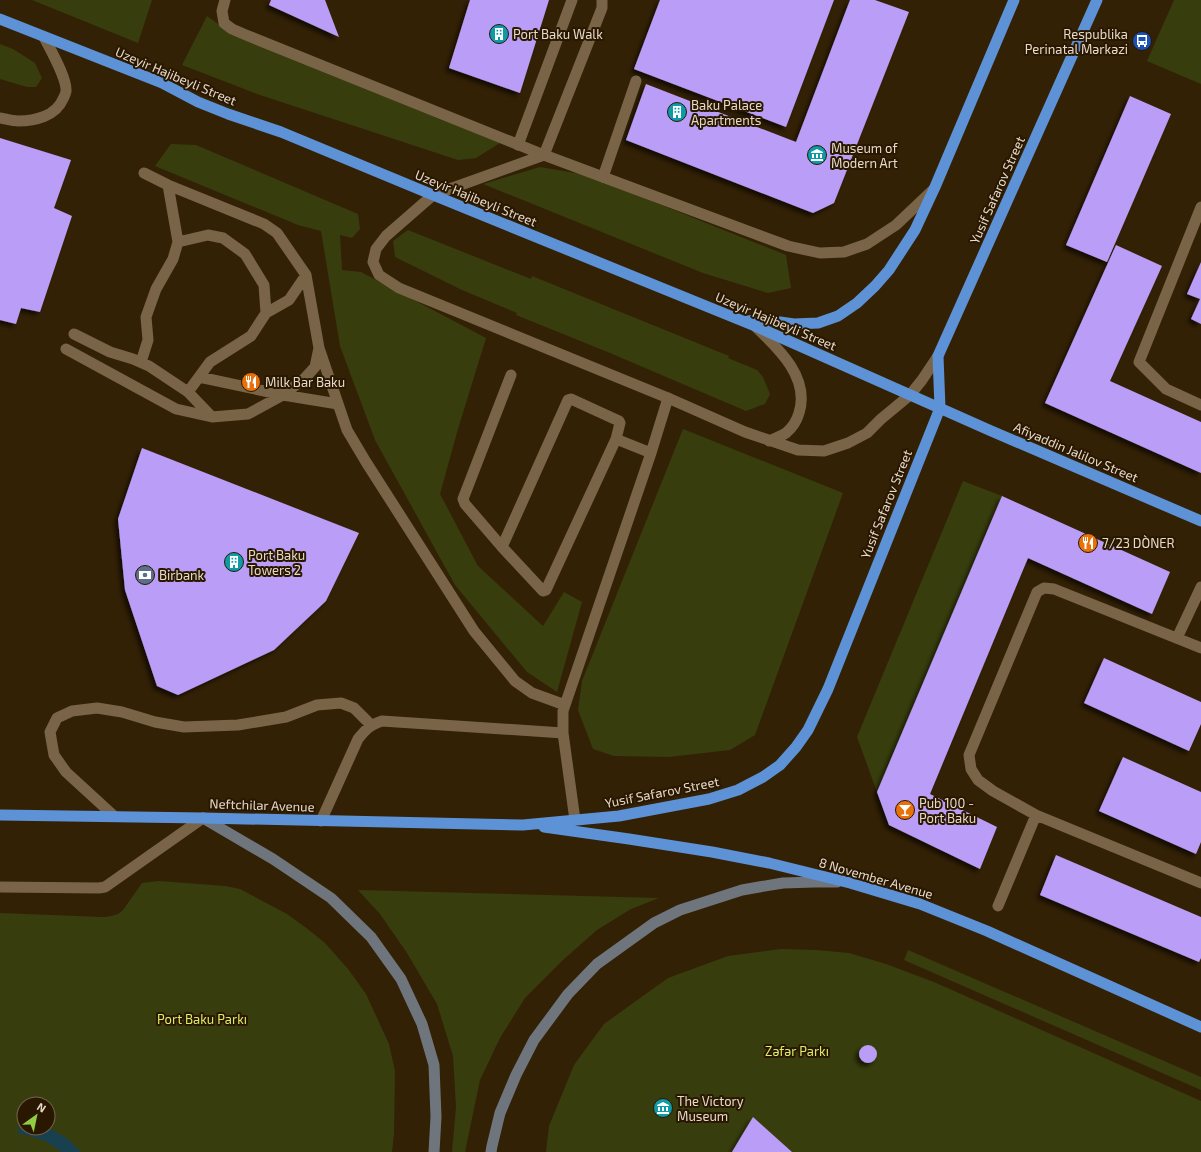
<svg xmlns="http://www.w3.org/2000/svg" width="1201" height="1152" font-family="'Exo 2',sans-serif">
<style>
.green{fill:#383d0d;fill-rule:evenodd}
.water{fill:#18404e}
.building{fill:#ba9df6;filter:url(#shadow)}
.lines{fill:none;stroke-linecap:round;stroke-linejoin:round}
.service{stroke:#796447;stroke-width:11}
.minor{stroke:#796447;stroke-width:11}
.secondary{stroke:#6f757d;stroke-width:11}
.trunk{stroke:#5e92d7;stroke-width:11}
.labels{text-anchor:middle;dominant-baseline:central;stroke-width:4;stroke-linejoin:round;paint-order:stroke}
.poi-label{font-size:13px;fill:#e6daca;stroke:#291700;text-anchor:start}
.street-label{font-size:13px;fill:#e6daca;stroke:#291700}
.park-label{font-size:13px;fill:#dced68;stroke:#291700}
</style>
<defs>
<filter id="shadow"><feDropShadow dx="-3.5" dy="3.5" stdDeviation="2" flood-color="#0009"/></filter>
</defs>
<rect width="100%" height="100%" fill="#332105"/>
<path class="green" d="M32,0h120l-14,43z
M1174,0h27v84l-54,-23z
M207,16l18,13 275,114 -24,15 -18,2 -201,-66 -75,-29z
M0,44l13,5 22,14 7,15 -6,9h-9l-27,-8z
M171,144l25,1 162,69 2,15 -8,9 -12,-3 2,35 19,2 125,66 -28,91 -18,65 38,72 65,60 21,-34 18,10 -25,90 -30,-20 -72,-87 -80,-145 -35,-94 -19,-115 -23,-6 -143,-59z
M540,167l47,8 199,80 5,33 -23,5 -65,-20 -220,-89z
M408,230l123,49 1,-3 197,80 -1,2 29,12 6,7 7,17 -5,10 -19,7 -136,-58 -94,-38 1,-2 -55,-23 -67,-33 -2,-16z
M683,429l160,64 -88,242 -25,15 -61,7 -55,-1 -21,-7 -15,-39 4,-29z
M963,481l39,15 -125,296 -20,-55z
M159,881l66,5 15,3 47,25 18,13 20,16 23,26 18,25 23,50 6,27 -1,63 -2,18h-392v-239l101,4c8,0 16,-1 22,-7l19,-27zM24,1104h24v24h-24z
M358,890l301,8 -28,11 -34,21 -34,30 -38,38 -25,40 -20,42 -15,72h-13l4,-45 -3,-51 -16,-52 -30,-51 -27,-39z
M781,949l35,1 33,3 37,11 48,18 267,119v51h-655l3,-26 25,-61 30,-41 64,-46 60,-22z
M908,950l293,127v13l-297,-130z"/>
<path class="water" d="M22,1121h2v7h24l3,1 17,10 13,13h-19l-17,-11 -16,-5 -12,-3z"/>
<path class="building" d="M271,0h54l14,37 -70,-32z
M470,0h79l-29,93 -71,-25z
M660,0h174l-48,127 -152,-58z
M850,0h25l34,12 -75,191 -21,10 -187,-73 20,-56 150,58z
M1130,96l41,18 -64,148 -41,-17z
M0,138l71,22 -17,48 18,8 -32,96 -19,-4 -5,16 -16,-4z
M1116,245l46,21 -52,115 91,41v51l-156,-70z
M1201,262v62l-10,-5 9,-20 -13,-5z
M142,448l217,85 -33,68 -52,49 -96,45 -21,-9 -32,-96 -7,-71z
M1002,496l168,76 -18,42 -124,-56 -98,236 67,33 -17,42 -91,-44 -12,-33z
M1104,658l97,44v22l-12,27 -105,-48z
M1123,757l78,35v50l-5,12 -97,-43z
M1056,855l145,62v41l-2,4 -159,-67z
M859 1054a9 9 0 1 1 18 0a9 9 0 1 1-18 0Z
M753,1117l39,35h-60z"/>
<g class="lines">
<path class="service" d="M0,118c6,1 12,3 18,3 17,0 38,-5 45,-22 1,-2 3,-6 3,-8 1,-13 -16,-42 -22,-54
M518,145l54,-145
M544,155l58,-147v-8
M144,173l24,12 96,39 13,9 29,42 13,73 28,82 19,32 108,169 41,50 17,12 33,12
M603,177l33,-96
M1201,207l-62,155 27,27 35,16
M178,242l30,-7 15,3 22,16 19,31 2,28 -15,23 -41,26 -22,30
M266,313l23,-13 17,-25
M74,334l36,18 23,7 16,7 39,26 24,25
M66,349l110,60 36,8 36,-3 35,-19 22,-17 10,-11 4,-19
M141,362l7,-22 -2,-23 10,-28 17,-30 5,-17 -10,-57
M511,375l-48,124 2,5 37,43 66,-147 3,-1 48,22 1,2 -4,16 35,14
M199,377l84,18 55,9
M502,547l41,44 3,-1 70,-151
M1177,638l24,-51
M1201,648l-147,-59 -10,-1 -7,4 -68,163 2,14 7,11 15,11 43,24 165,68
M114,816l-48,-44 -12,-17 -4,-23 7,-14 15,-7 25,-3 25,4 33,10 29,5 54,-2 48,-8 31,-12 24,-2 13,5 17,17
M575,820l-12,-87v-22l88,-258 17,-55
M321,821l37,-82c8,-10 12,-14 24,-18l181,12
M0,887l99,1 6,-1 98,-69
M998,906l38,-91"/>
<path class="minor" d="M225,0l-3,11 2,12 8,6 14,6 298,120 244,91 32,7 24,-1 23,-8 29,-19 38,-36
M544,155l-111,40 -47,41 -10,13 -3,13 6,13 20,13 269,110 77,34 53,18 26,1 24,-8 19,-10 14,-14 29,-24 12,-15 16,-24
M756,327c23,22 54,51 43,86 -2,7 -7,15 -13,20 -5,3 -12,6 -17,8"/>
<path class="secondary" d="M203,818l70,41 58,39 40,39 30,42 21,45 12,41 2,52 -2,35
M491,1152l1,-6 8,-33 16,-38 18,-35 34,-46 29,-30 57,-41 26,-13 62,-20 17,-3 24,-4 31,-1h23"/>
<path class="trunk" d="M0,19l162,64 36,19 30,12 53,18 152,63 322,131 234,104 212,91
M746,321l20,-1 28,4 24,-1 20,-7 19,-13 18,-17 14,-16 26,-40 20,-43 79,-187
M0,815l203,3 320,7 96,-9 90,-17 29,-9 25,-13 17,-12 16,-18 12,-17 20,-41 112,-281 -2,-52 159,-356
M544,827l85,12 83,13 57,11 81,20 70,21 67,27 214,96"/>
</g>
<defs>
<symbol id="building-disc" viewBox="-11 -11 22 22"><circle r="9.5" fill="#0f9aa8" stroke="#291700"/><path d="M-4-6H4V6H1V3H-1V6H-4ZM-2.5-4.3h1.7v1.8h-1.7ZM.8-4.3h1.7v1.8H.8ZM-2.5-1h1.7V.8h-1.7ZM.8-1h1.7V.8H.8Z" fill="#fff"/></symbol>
<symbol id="bus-disc" viewBox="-11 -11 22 22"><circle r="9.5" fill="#1a4fb4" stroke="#291700"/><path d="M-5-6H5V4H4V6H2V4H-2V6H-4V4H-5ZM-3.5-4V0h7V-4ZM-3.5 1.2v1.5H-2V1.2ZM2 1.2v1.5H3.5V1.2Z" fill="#fff"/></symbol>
<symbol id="museum-disc" viewBox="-11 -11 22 22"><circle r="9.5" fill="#0f9aa8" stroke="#291700"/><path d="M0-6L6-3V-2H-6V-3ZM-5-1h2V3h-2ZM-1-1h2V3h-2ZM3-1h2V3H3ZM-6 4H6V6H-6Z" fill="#fff"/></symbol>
<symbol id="restaurant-disc" viewBox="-11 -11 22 22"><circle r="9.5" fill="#e8710a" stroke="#291700"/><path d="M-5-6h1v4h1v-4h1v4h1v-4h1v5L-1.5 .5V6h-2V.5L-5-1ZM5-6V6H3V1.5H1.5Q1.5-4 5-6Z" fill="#fff"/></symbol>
<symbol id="bank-disc" viewBox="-11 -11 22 22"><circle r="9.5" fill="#5c6f8a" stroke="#291700"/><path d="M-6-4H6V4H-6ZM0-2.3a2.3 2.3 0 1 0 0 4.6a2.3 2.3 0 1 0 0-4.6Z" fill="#fff"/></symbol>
<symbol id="bar-disc" viewBox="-11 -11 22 22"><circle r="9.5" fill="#e8710a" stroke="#291700"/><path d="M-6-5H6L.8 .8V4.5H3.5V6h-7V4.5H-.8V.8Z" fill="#fff"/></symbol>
</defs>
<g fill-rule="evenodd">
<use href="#building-disc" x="488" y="23" width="22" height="22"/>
<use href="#bus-disc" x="1131" y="30" width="22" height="22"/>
<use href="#building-disc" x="666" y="101" width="22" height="22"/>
<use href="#museum-disc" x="806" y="144" width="22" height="22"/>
<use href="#restaurant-disc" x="240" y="371" width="22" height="22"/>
<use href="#restaurant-disc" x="1077" y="532" width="22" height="22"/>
<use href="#building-disc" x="223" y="551" width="22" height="22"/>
<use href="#bank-disc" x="134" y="564" width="22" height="22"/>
<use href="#bar-disc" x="894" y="799" width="22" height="22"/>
<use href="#museum-disc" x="652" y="1097" width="22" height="22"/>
</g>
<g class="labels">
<g class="poi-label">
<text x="513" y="34">Port Baku Walk</text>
<text x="1128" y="34" text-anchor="end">Respublika<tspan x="1128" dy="15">Perinatal Mərkəzi</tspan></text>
<text x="691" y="105">Baku Palace<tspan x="691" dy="15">Apartments</tspan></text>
<text x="831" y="148">Museum of<tspan x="831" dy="15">Modern Art</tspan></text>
<text x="265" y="382">Milk Bar Baku</text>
<text x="1102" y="543">7/23 DÒNER</text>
<text x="248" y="555">Port Baku<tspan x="248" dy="15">Towers 2</tspan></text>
<text x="159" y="575">Birbank</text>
<text x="919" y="803">Pub 100 -<tspan x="919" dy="15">Port Baku</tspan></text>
<text x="677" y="1101">The Victory<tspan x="677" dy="15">Museum</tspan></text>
</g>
<g class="street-label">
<text transform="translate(176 76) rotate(23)">Uzeyir Hajibeyli Street</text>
<text transform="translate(997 190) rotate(-66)">Yusif Safarov Street</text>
<text transform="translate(476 198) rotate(22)">Uzeyir Hajibeyli Street</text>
<text transform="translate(776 321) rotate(23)">Uzeyir Hajibeyli Street</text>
<text transform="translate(1076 452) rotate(23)">Afiyaddin Jalilov Street</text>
<text transform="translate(886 504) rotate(-68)">Yusif Safarov Street</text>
<text transform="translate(662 792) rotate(-11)">Yusif Safarov Street</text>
<text transform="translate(262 805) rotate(2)">Neftchilar Avenue</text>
<text transform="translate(876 878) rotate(16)">8 November Avenue</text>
</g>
<g class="park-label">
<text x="202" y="1019">Port Baku Parkı</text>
<text x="797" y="1051">Zəfər Parkı</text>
</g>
</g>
<g transform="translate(36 1116) rotate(33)"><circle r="19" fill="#291700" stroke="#756551"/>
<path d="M0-3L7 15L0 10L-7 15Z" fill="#91cd40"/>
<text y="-6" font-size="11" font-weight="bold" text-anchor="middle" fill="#e6daca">N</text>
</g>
</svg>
